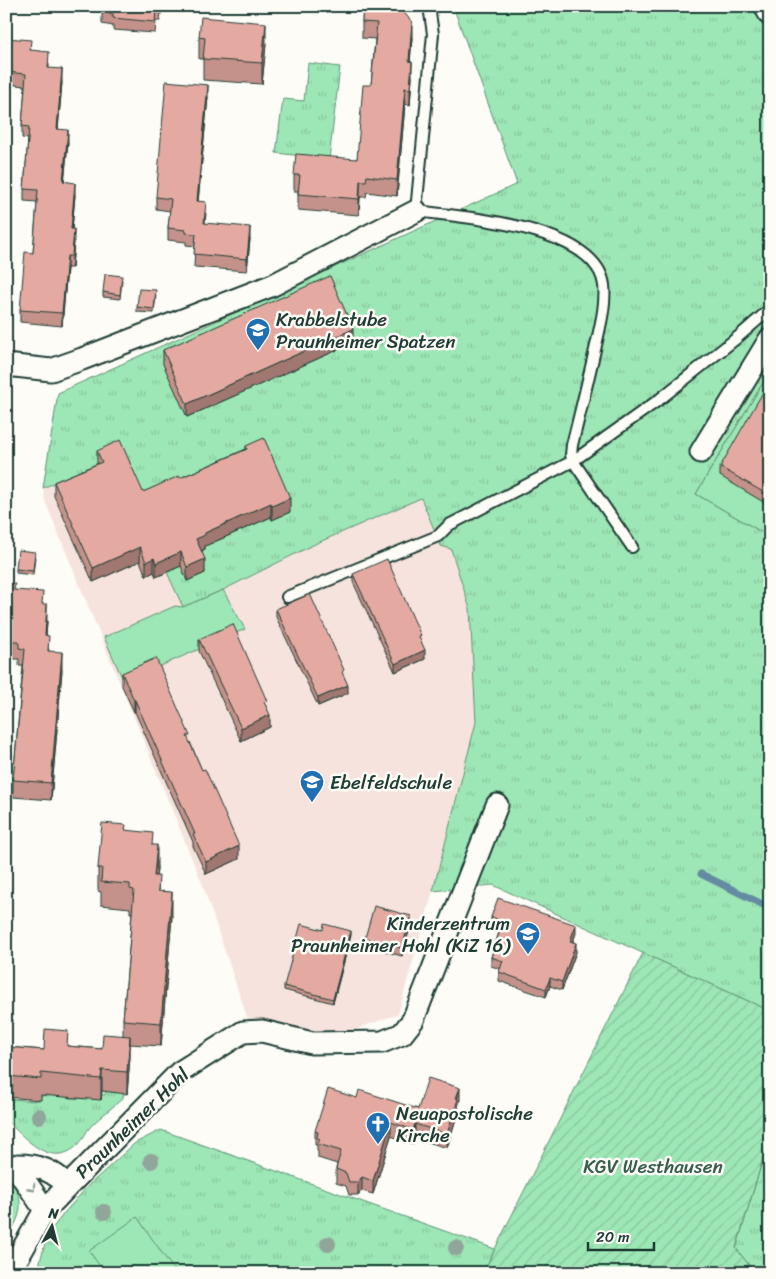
<svg xmlns="http://www.w3.org/2000/svg" width="776" height="1279" font-family="Sriracha,sans-serif">
<style>
.built{fill:#f6e3dd}
.grass{fill:url(#grass-tufts);stroke:#5e9274}
.garden{fill:url(#garden-furrows);stroke:#5e9274}
.pitch{fill:#9de6b5;stroke:#5e9274}
.lines{fill:none;stroke-linecap:round;stroke-linejoin:round}
.stream{stroke:#638ba2;stroke-width:7}
.service-casing{stroke:#1f3d34;stroke-width:14}
.minor-casing{stroke:#1f3d34;stroke-width:25}
.service{stroke:#fdfcf7;stroke-width:10}
.minor{stroke:#fdfcf7;stroke-width:21}
.tree{fill:#91a69a}
.wall{fill:#c4928a;stroke:#1f3d34}
.shaded-wall{fill:#a07771;stroke:#1f3d34}
.building{fill:#e4aaa1;stroke:#1f3d34}
.oneway{stroke:#8e9c96}
.labels{text-anchor:middle;dominant-baseline:central;stroke-width:5;stroke-linejoin:round;paint-order:stroke}
.poi-label{font-size:19px;fill:#1f3d34;stroke:#fdfcf7;text-anchor:start}
.street-label{font-size:19px;fill:#1f3d34;stroke:#fdfcf7}
.park-label{font-size:19px;fill:#385f4e;stroke:#fdfcf7}
</style>
<defs>
<pattern id="grass-tufts" width="24" height="20" patternUnits="userSpaceOnUse" patternTransform="scale(1.25)"><rect width="24" height="20" fill="#9de6b5"/><path d="M3 7l-1-3M5 7V3M7 7l1-3M15 17l-1-3M17 17v-4M19 17l1-3" fill="none" stroke="#87c69c"/></pattern>
<pattern id="garden-furrows" width="10" height="10" patternUnits="userSpaceOnUse" patternTransform="scale(1.25)"><rect width="10" height="10" fill="#9de6b5"/><path d="M-1 1l2-2M0 10L10 0M9 11l2-2" fill="none" stroke="#87c69c"/></pattern>
</defs>
<rect width="100%" height="100%" fill="#fdfcf7"/>
<filter id="ink" filterUnits="userSpaceOnUse"><feTurbulence type="fractalNoise" baseFrequency=".02" numOctaves="2"/><feDisplacementMap in="SourceGraphic" scale="10" xChannelSelector="R" yChannelSelector="G"/><feConvolveMatrix kernelMatrix="1 2 1 2 8 2 1 2 1" color-interpolation-filters="sRGB"/></filter>
<g filter="url(#ink)">
<path class="built" d="M113,456l71,151 39,-17 94,-47 104,-46 20,49 10,3 19,60 6,113 -43,169 -35,123 -61,22 -89,-16 -46,-137 -157,-382 -2,-13z"/>
<path class="grass" d="M453,6h317v365l-74,123 74,43v474l-277,-126 -60,6 43,-169 -6,-113 -19,-60 -10,-3 -20,-48 -104,45 -94,47 -40,17 -70,-151 -70,32 15,-95 459,-209z
M308,63l32,4 -11,92 -53,-6 7,-54 21,2z
M44,1086l26,2 -1,10 24,1v-5l12,1 1,-8 18,2 -1,9c-10,9 -22,18 -32,28 -5,5 -8,14 -13,19 -27,25 -53,-7 -72,-25v-27l6,1v5l23,2 1,-5h7z
M161,1130l334,119 -12,24h-443v-12l5,-17 6,-14 14,-18 24,-27 46,-42z
M770,1135v138h-15l-19,-24z
M6,1176c5,3 7,7 10,13 9,18 2,33 -10,49z"/>
<path class="garden" d="M643,953l127,58v124l-34,113 19,25h-272z"/>
<path class="pitch" d="M770,371v166l-74,-43z
M223,590l22,39 -121,53 -20,-45 71,-31 8,1z
M137,1217l39,56h-71l-16,-22z"/>
<g class="lines">
<path class="stream" d="M701,874l69,34"/>
<defs>
<path id="service" d="M429,6l4,28 -17,177c45,6 180,15 188,74 2,18 -3,38 -7,56 -8,35 -16,69 -25,104l-1,10 2,6 59,86
M287,597l151,-61 11,-11 124,-64 87,-62 78,-62 32,-28"/>
<path id="minor" d="M765,6l5,9
M6,365l45,5 31,-11 191,-74 143,-74
M701,452l69,-113
M45,1210l-26,-38 -1,-7c21,0 36,6 50,21
M9,1273l36,-63 23,-24 112,-114 63,-40 19,-1 50,12 70,-1 20,-8 11,-14 84,-215"/>
</defs>
<use href="#service" class="service-casing"/>
<use href="#minor" class="minor-casing"/>
<use href="#service" class="service"/>
<use href="#minor" class="minor"/>
</g>
<g class="tree">
<circle cx="39" cy="1116" r="8"/>
<circle cx="151" cy="1161" r="8"/>
<circle cx="104" cy="1212" r="8"/>
<circle cx="328" cy="1244" r="8"/>
<circle cx="456" cy="1248" r="8"/>
</g>
<path class="wall" d="M162,6l-2,15h-4l-1,12 -42,-3v-4l-11,-2v-11z
M363,6h40v4l9,28 -2,23 2,17 -2,27 -5,-1 -8,92 -30,-4 -1,5h-6l-1,18 -61,-5v-19h-4v-16l63,-16 14,-74 4,-46 -13,-1v-16z
M199,37l67,7 -4,40 -59,-4v-21h-4z
M6,38l25,12 18,14v4l13,14 -4,47 10,13 -4,40 11,13 -3,34 2,12 -2,27h-5l-5,58 -42,-4v-12l13,-57 4,-51 -13,-1v-12l4,-50 -6,-1v-12l3,-40 -19,-2z
M208,97l-10,104 8,13 -1,9 45,16 -3,32 -53,-4 1,-21 -9,-1v-3l-18,-2v-12l2,-17 -14,-2v-12z
M122,280l-2,19 -17,-2v-5z
M156,295l-2,18 -17,-1v-5z
M353,343l-166,74 -24,-53v-14z
M246,446l44,66 -18,8 -1,-3 -66,29v3l-3,2 3,22 -18,8 -6,-15 -25,11 -2,-5 -8,4 -6,-15 -47,21 -39,-86v-14l43,-18v-13l46,41 37,-14 66,-29z
M720,467l50,7v32l-50,-30z
M770,506v17l-3,-2v-10z
M35,557l-2,18 -17,-2v-4z
M353,574l68,68 4,17 -30,13 -42,-90z
M6,583l9,7 28,14 4,18 -1,13 3,16 13,19 -11,130 -38,-3v-17l10,-114h-4v-7h-13z
M276,609l68,68 4,16 -30,13 -42,-89z
M199,639l68,68 3,20 -29,14 -42,-90z
M122,673l68,69 49,117 -33,15 -13,-28v-4l-58,-130h-1l-12,-26z
M126,830l27,15 4,23 -1,8 3,16 13,24 -11,130 -31,-2v13l-3,37 -25,-3 -1,9 -60,-5v5l-35,-3v-71l2,21 36,3 24,-4 34,3 21,-13v-16l9,-107h-2v-5l-29,-3v-13l-3,-1v-23z
M491,917l85,16 -3,9 3,10 -14,38 -12,-4 -4,11 -47,-16v-9l2,-3 -10,-3v-9l9,-28 -9,-4z
M411,924l-9,32 -37,-10v-8z
M323,930l28,5 -18,68 -49,-13v-4z
M357,1098l61,11 42,-8 -2,5v6l-11,36 -32,-10 -2,6 -22,-8 -18,58 -11,-3 -4,4h-9l-3,-9 -10,-3v-14l1,-5 -19,-6v-6l-1,-1v-6h-2v-14z"/>
<path class="shaded-wall" d="M412,22v16l-3,39v-16z
M266,23v21l-4,40v-21z
M412,62v16l-2,27v-16z
M62,69v13l-5,60v-13z
M208,85v12l-11,116v-12z
M405,88v16l-8,92v-16z
M68,130v12l-5,52v-13z
M360,181v16l-1,18v-16z
M75,183v12l-4,46v-12z
M250,227v12l-3,32v-12z
M74,229v12l-2,27v-12z
M67,256v12l-5,58v-13z
M353,329v14l-166,74v-13z
M770,462v10l-6,9v-10z
M290,498v14l-18,8v-14z
M271,503v14l-66,29v3l-9,4v-14l9,-6z
M140,547v14l-47,21v-14z
M181,552v14l-25,11v-14z
M154,558v14l-8,4v-14z
M205,559v14l-18,8v-14z
M47,604v18l-2,31v-18z
M425,650v9l-30,13v-8z
M62,652v18l-11,130v-17z
M348,685v8l-30,13v-8z
M134,700h1v12h-1z
M270,715v12l-29,14v-13z
M157,845v23l-3,31v-23z
M239,846v13l-33,15v-12z
M172,892v24l-11,130v-23z
M411,916v8l-9,32v-8z
M576,925v8l-6,17v-9z
M351,931v4l-18,68v-4z
M576,943v9l-14,38v-8z
M550,978v8l-4,11v-8z
M8,1026v21h-2z
M130,1036v21l-3,37v-22z
M102,1070v21l-1,9v-21z
M460,1088v13l-2,5v6l-11,36v-14z
M391,1122v14l-18,58v-13z
M415,1124v14l-2,6v-14z
M362,1177v14l-4,4v-13z"/>
<path class="building" d="M102,6h59l-1,4h-4l-1,12 -42,-4v-4l-11,-1z
M363,6h39l-1,3 11,13 -3,39 3,1 -2,27 -5,-1 -8,92 -30,-4 -1,5h-6l-1,18 -61,-5 2,-19h-6l2,-21 61,5 6,-74h8l6,-62 -15,-1z
M201,17l65,6 -4,40 -59,-4 2,-21 -6,-1z
M6,38l25,2 -1,10 19,2 -1,16 14,1 -5,60 11,1 -5,51 12,2 -4,46h3l-2,27h-5l-5,57 -42,-3 5,-58 8,1 5,-63 -14,-1 5,-62 -7,-1 4,-52 -20,-2z
M166,81l42,4 -11,116 9,1 -2,21 46,4 -3,32 -53,-5 2,-20 -10,-1v-3l-18,-2 3,-29 -15,-2z
M105,274l17,2 -2,19 -17,-3z
M330,276l23,53 -166,75 -24,-54z
M139,289l17,1 -2,19 -17,-2z
M770,380v82l-6,9 6,3v22l-50,-29z
M264,438l26,60 -18,8 -1,-3 -66,30v2l-9,4 9,20 -18,8 -6,-15 -25,11 -2,-5 -8,4 -6,-15 -47,21 -39,-86 48,-20 -5,-11 23,-11 23,52 36,-16 1,2 67,-29 -1,-3z
M770,506v7l-3,-2z
M18,550l17,2 -2,19 -17,-2z
M387,559l34,77 -2,1 6,13 -30,14 -42,-90z
M6,583l9,1 -1,6 29,2 -1,12h5l-2,31 4,1 -1,15 14,1 -11,131 -38,-3 12,-131 -6,-1v-7h-13z
M310,594l34,76 -2,2 6,13 -30,13 -42,-89z
M233,624l34,77 -3,1 6,13 -29,13 -42,-89z
M156,658l34,78h-3l15,34 3,-1 34,77 -33,16 -13,-28h2l-60,-134h-1l-12,-27z
M102,823l24,2 -1,5 28,3 -1,12h5l-3,31h5l-1,15 14,1 -11,131 -38,-3 11,-130 -4,-1v-5l-29,-2 1,-14h-4z
M498,898l78,27 -6,16 6,2 -14,39 -12,-4 -4,11 -47,-17 4,-11 -12,-4 12,-36 -12,-4z
M374,906l37,10 -9,32 -37,-10z
M301,924l22,6 1,-6 27,7 -18,68 -49,-13z
M6,1026h2l-2,21 38,3 1,-21 23,2 -1,15 35,3 1,-15 27,2 -3,36 -25,-2 -1,9 -60,-6v6l-35,-3z
M428,1078l32,10 -4,10 2,1 -11,35 -32,-10 -2,6 -22,-8 -18,59 -11,-4 -4,5h-9l-3,-9 -10,-4 5,-18 -23,-7 2,-5 -3,-1 1,-6 -3,-1 13,-42 29,9 2,-8 59,19z"/>
<defs><path id="oneway-chevron" d="M-2-3.5L2.5 0L-2 3.5" fill="none" stroke-width="1.6" stroke-linecap="round" stroke-linejoin="round" transform="scale(1.25)"/></defs>
<use class="oneway" href="#oneway-chevron" transform="translate(32 1188) rotate(56)"/>
</g>
<defs>
<symbol id="school-pin" viewBox="-11 -11 22 30"><path d="M0 17L-7.5 6A9.5 9.5 0 1 1 7.5 6Z" fill="#1f6fb2" stroke="#fdfcf7"/><path d="M0-5L7-2L0 1L-7-2ZM-4 1L0 2.5L4 1V4Q0 6-4 4Z" fill="#fff"/></symbol>
<symbol id="church-pin" viewBox="-11 -11 22 30"><path d="M0 17L-7.5 6A9.5 9.5 0 1 1 7.5 6Z" fill="#1f6fb2" stroke="#fdfcf7"/><path d="M-1.2-6h2.4v3.5h3.3v2.4h-3.3V6h-2.4V-.1h-3.3v-2.4h3.3Z" fill="#fff"/></symbol>
</defs>
<g fill-rule="evenodd">
<use href="#school-pin" x="244" y="316" width="28" height="38"/>
<use href="#school-pin" x="298" y="768" width="28" height="38"/>
<use href="#school-pin" x="514" y="920" width="28" height="38"/>
<use href="#church-pin" x="364" y="1110" width="28" height="38"/>
</g>
<g class="labels">
<g class="poi-label">
<text x="276" y="319">Krabbelstube<tspan x="276" dy="22">Praunheimer Spatzen</tspan></text>
<text x="330" y="782">Ebelfeldschule</text>
<text x="510" y="923" text-anchor="end">Kinderzentrum<tspan x="510" dy="22">Praunheimer Hohl (KiZ 16)</tspan></text>
<text x="396" y="1113">Neuapostolische<tspan x="396" dy="22">Kirche</tspan></text>
</g>
<g class="street-label">
<text transform="translate(132 1123) rotate(-44)">Praunheimer Hohl</text>
</g>
<g class="park-label">
<text x="653" y="1166">KGV Westhausen</text>
</g>
</g>
<rect width="776" height="1279" fill="none" stroke="#fdfcf7" stroke-width="25"/>
<rect x="12" y="12" width="751" height="1254" fill="none" stroke="#1f3d34" stroke-width="2" filter="url(#ink)"/>
<g transform="translate(52 1226) rotate(7)" stroke="#fdfcf7" stroke-width="4" paint-order="stroke">
<path d="M0-4L9 19L0 12L-9 19Z" fill="#1f3d34"/>
<text y="-8" font-size="14" font-weight="bold" text-anchor="middle" fill="#1f3d34">N</text>
</g>
<path d="M588 1242v8h66v-8" fill="none" stroke="#1f3d34" stroke-width="2.5"/>
<text x="596" y="1242" font-size="15" fill="#1f3d34" stroke="#fdfcf7" stroke-width="4" paint-order="stroke">20 m</text>
</svg>
